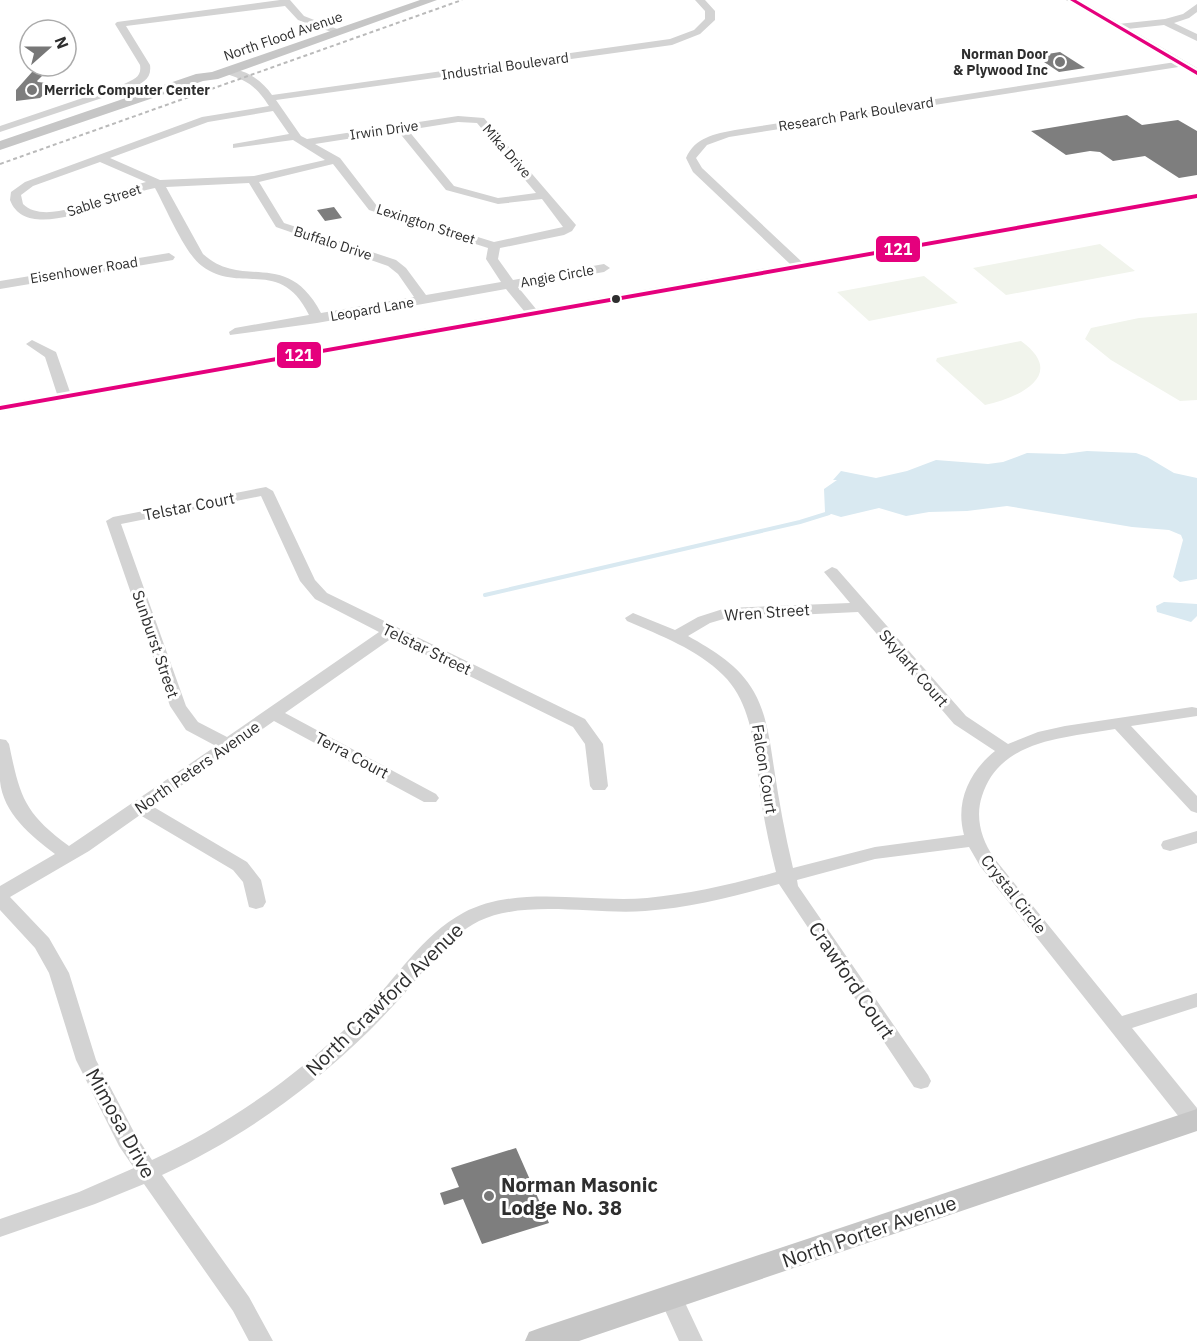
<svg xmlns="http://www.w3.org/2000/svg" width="1197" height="1341" font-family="'IBM Plex Sans',sans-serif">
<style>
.green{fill:#f1f4ec}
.water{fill:#d9e9f1}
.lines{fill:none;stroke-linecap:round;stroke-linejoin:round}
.stream-far1{stroke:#d9e9f1;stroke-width:3}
.stream{stroke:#d9e9f1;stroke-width:4}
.building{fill:#7e7e7e}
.minor{fill:#d3d3d3;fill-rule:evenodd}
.major{fill:#c6c6c6;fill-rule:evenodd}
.rail{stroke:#bababa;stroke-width:2;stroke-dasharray:4 3;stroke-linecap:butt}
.bus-1-casing{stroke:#fff;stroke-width:5}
.bus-1{fill:#e5007d;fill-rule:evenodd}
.poi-dot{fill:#777;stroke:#fff;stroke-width:2}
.bus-dot{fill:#2e2e2e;stroke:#fff;stroke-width:2}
.labels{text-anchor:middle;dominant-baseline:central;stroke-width:6;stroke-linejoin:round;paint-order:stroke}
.far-street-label{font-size:14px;fill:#2e2e2e;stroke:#fff}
.far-poi-label{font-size:14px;font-weight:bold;fill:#2e2e2e;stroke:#fff;text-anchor:end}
.street-label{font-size:16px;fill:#2e2e2e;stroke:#fff}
.near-street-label{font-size:20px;fill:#2e2e2e;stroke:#fff}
.near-poi-label{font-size:20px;font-weight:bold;fill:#2e2e2e;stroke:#fff;text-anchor:start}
.line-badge{stroke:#fff;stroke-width:2}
.badge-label{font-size:16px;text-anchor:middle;font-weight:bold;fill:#fff}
</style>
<rect width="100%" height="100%" fill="#fff"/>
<path class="green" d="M1100,244l35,27 -129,24 -33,-27z
M924,276l34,27 -89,18 -32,-29z
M1197,313v87l-17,1 -69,-41 -26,-21 6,-11 48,-10z
M1021,341c47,34 -2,57 -36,64l-49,-44 1,-3z"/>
<path class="water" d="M1087,451l49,2 11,4 27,16 23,5v101l-17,3 -7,-5 10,-37 -2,-5 -12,-5 -37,-3 -125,-21 -40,5 -38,1 -23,4 -27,-8 -38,9 -16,-5 -1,-23 13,-9h-4l8,-9 35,7 31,-7 29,-11 52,4 15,-2 24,-9 37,1z
M1164,602l33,2v12l-6,6 -34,-10 -1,-6z"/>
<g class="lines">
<path class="stream-far1" d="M826,514l3,-1"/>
<path class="stream" d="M485,595l315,-73 29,-9"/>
</g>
<path class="building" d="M1060,52l25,16 -26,4 -24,-16z
M32,72l13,1 -8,8 1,1 17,2 -15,14 -24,3v-11z
M1127,115l15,10 36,-5 19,11v44l-18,3 -34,-22 -32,5 -13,-9 -10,-1 -24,4 -35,-24z
M334,207l8,11 -17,3 -8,-11z
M516,1148l33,75 -67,21 -19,-45 -19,6 -4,-12 19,-6 -8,-19z"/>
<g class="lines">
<path class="minor" d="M280,0h10l14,16 41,16 -8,2 -39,-14 -13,-14 -159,20 24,39c2,14 -8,18 -18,23l-132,44v-6l124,-42c10,-5 18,-7 16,-19l-25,-41 2,-2z
M695,0h10l10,11v9l-15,14 -28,11 -396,55 25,36 6,3 151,-23 26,2 92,107 -4,6 -8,4 -64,13 -2,11 15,21 91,-16 6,4 -6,4 -86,15 18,22 254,-45 -97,-92 -7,-14c9,-21 29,-24 49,-28l447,-69 5,3 -2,2 -456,71 -22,8 -11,13 6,10 100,94 395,-69v6l-1197,213v-8l57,-10 -12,-37 -19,-13 6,-4 24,12 14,40 454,-81 -18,-22 -189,34 -87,12 -1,-3 6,-4 74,-13c-29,-59 -68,-20 -107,-49 -17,-12 -36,-58 -47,-78 -32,5 -127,60 -145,12l1,-8 14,-10 177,-65 67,-11c-14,-21 -21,-25 -45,-33v-4c19,-2 38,11 48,26l398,-56 24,-9 11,-11v-8zM273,111l16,23 -56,10v4l60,-8 32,20 -71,16 -94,4 -50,-22 98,-36zM458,122l19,1 59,70 -38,5 -44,-12 -46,-56zM398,131l48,59 52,14 44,-5 21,28 -69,15 -117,-36 -37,-48 -25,-14zM100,162l46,20c-29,7 -98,47 -123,22l-2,-9 12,-9zM333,164l36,46 119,38 -2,11 15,23 -75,13 -20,-27 -10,-8 -112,-37 -25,-41zM249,183l27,44 112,39 10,8 16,23 -93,16c-35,-66 -77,-22 -118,-59l-37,-67z
M1197,4v8l-8,6 -15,5 23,11v7l-33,-16 -46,5 -5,-3 5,-3 47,-5 18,-5z
M169,253l6,4 -2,3 -173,29v-8z
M266,487l7,4 42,89 12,13 258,126 18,25 5,42 -3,4h-12l-3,-4 -5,-42 -12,-17 -181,-89 -107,75 151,81 3,4 -3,4h-12l-150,-81 -122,85 95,56 14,18 5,22 -3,5 -7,2 -7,-2 -6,-25 -10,-12 -93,-55 -51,36 -79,46 39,41 20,35 27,87 39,74 17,26c80,-37 149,-87 211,-148 32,-32 59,-77 100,-99 55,-29 124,-10 184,-15 43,-4 87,-14 129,-26 -6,-24 -11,-47 -15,-72 -6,-41 -6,-94 -38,-125 -26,-26 -62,-39 -96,-54l-2,-3 8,-5 42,17 23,-13 28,-9 124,-5 -26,-31 8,-5 5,2 129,147 42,28 30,-12 27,-6 127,-19 5,1v8l-66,10 66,70v17l-6,-2 -76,-82c-50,9 -115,10 -133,67 -7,21 -1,43 12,62l128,158 75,-23v14l-65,21 65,80v21l-10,-2 -207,-261 -11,-19 -94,12 -78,21 1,6 130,189 3,6 -3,6 -7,2 -7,-2 -135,-203c-44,12 -88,24 -134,27 -51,4 -119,-12 -166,10 -32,16 -52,47 -75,73 -11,12 -22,24 -34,36 -61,60 -130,109 -208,145l87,122 24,44h-24l-16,-30 -89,-127 -49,20 -95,33v-18l79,-27 55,-24 -15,-22 -43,-86 -27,-87 -14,-25 -35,-38v-24l55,-32c-24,-18 -52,-41 -55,-73 0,-14 0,-28 0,-42l6,1 3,4c11,53 15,69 60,102l147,-100 -30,-16 -16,-24 -64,-185 7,-4zM261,496l39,85 15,18 64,33 -152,105 -29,-15 -12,-16 -65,-182zM858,612l96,112 41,27c-26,21 -40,51 -31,84l-89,12 -82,21c-8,-33 -14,-67 -19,-100 -4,-26 -7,-53 -20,-76 -14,-26 -41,-42 -66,-56l22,-13 17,-5z
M1197,831v12l-27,8 -7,-2 -2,-4 2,-4z
M671,1287l8,3 24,51h-24l-20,-44 4,-7z"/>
<path class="major" d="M420,0h17l-219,79 -15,2 -203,69v-9l196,-67 16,-2z
M1066,0h14l117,68v9z
M1197,1109v22l-618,210h-54l4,-9 11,-4z"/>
<path class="rail" d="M0,164l462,-164"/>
<defs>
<path id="bus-1" d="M1070,0h6l121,71v4z
M1197,194v4l-1197,212v-4z"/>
</defs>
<use href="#bus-1" class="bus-1-casing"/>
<use href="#bus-1" class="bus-1"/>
</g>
<g class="poi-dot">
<circle cx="1060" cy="62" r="6"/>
<circle cx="32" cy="90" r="6"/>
<circle cx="489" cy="1196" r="6"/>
</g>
<circle class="bus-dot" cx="616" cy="299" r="5"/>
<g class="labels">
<g class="far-street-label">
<text transform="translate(283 36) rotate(-19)">North Flood Avenue</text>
<text transform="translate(505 66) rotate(-8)">Industrial Boulevard</text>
<text transform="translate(856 114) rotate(-9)">Research Park Boulevard</text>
<text transform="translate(384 130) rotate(-8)">Irwin Drive</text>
<text transform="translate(507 151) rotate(49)">Mika Drive</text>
<text transform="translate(104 200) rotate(-18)">Sable Street</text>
<text transform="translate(426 224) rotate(18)">Lexington Street</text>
<text transform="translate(333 243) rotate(18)">Buffalo Drive</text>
<text transform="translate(84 270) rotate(-9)">Eisenhower Road</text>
<text transform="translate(557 276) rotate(-10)">Angie Circle</text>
<text transform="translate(372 309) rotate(-10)">Leopard Lane</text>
</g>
<g class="far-poi-label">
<text x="1048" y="54">Norman Door<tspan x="1048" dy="16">&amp; Plywood Inc</tspan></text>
<text x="44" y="90" text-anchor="start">Merrick Computer Center</text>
</g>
<g class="street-label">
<text transform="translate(189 506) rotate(-11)">Telstar Court</text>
<text transform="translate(767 612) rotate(-4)">Wren Street</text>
<text transform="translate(156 644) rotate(71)">Sunburst Street</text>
<text transform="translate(427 649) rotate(26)">Telstar Street</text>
<text transform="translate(914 668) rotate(49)">Skylark Court</text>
<text transform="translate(352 755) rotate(28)">Terra Court</text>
<text transform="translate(197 767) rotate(-35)">North Peters Avenue</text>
<text transform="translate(765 769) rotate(81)">Falcon Court</text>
<text transform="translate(1014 894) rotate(52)">Crystal Circle</text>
</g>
<g class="near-street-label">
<text transform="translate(852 980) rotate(56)">Crawford Court</text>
<text transform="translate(384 999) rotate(-44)">North Crawford Avenue</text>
<text transform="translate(121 1123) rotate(61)">Mimosa Drive</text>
<text transform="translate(869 1231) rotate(-19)">North Porter Avenue</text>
</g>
<g class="near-poi-label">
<text x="501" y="1184">Norman Masonic<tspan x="501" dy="23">Lodge No. 38</tspan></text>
</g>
</g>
<g class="line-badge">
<rect x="875" y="235" width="46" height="28" rx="6" fill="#e5007d"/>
<rect x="276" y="341" width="46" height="28" rx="6" fill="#e5007d"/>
</g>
<g class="badge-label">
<text x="898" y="255">121</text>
<text x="299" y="361">121</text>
</g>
<g transform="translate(48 48) rotate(69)"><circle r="28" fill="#ffffff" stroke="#ababab" stroke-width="1.5"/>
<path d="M0-4.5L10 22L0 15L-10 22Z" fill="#777777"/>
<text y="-9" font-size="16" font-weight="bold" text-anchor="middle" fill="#2e2e2e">N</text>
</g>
</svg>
